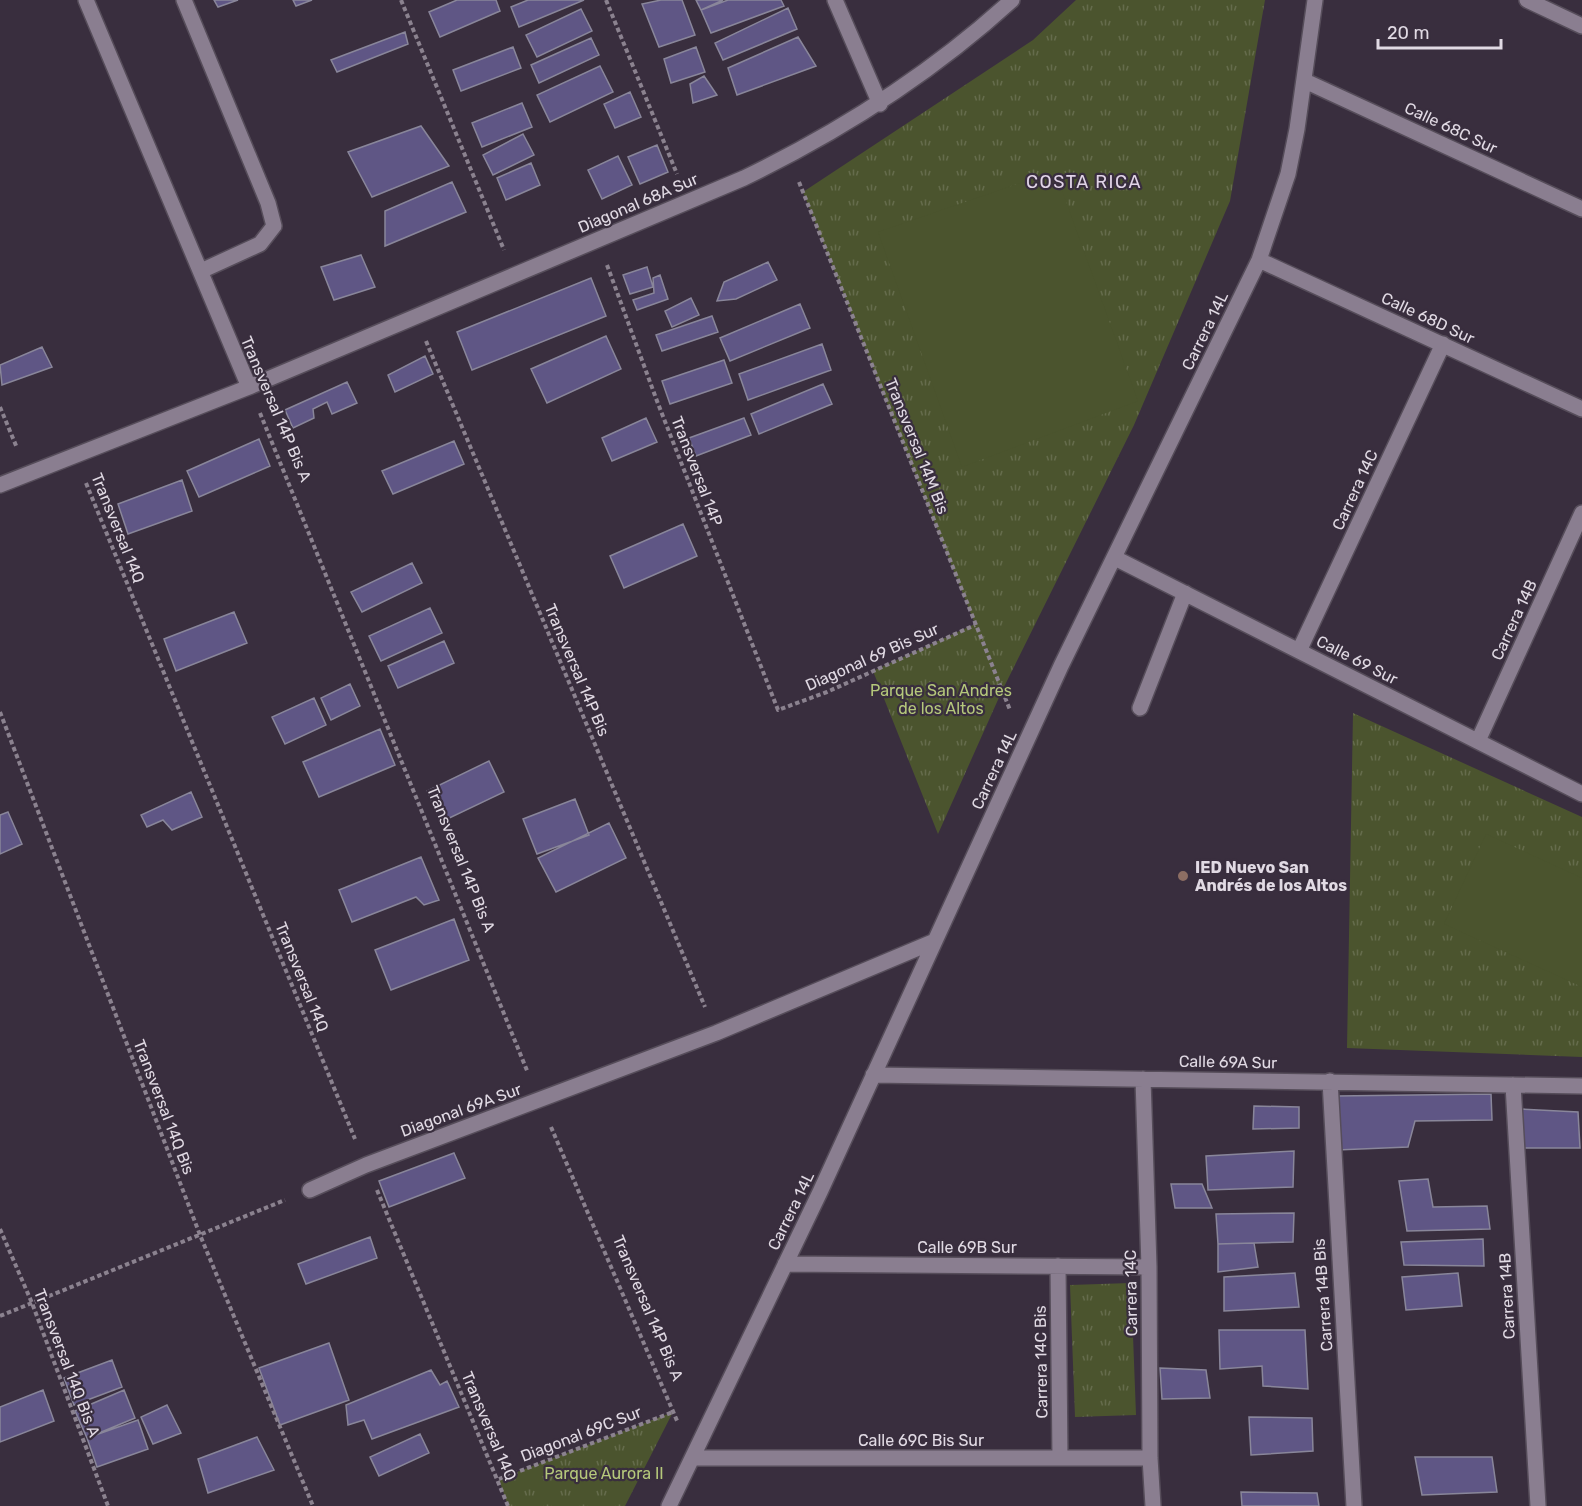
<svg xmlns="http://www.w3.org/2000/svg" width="1582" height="1506" font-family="Rubik,sans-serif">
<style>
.park{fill:url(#park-tufts)}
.pitch{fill:#4b542e}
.building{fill:#5f5685;stroke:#89869a;stroke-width:1.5}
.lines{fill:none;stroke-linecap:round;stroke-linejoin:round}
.minor-casing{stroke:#564d5a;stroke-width:18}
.path{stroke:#8b828f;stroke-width:4;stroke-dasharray:4.5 3;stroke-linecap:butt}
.minor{stroke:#8a7e90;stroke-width:15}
.education-dot{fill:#8d6e63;stroke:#392e3e;stroke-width:2}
.labels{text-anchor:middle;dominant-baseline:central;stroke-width:4.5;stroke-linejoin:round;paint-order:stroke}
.street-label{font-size:16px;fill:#e1dae4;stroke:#392e3e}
.park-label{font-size:16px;fill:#b5c87b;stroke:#392e3e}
.poi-label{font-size:16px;font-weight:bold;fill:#e1dae4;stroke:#392e3e;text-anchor:start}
.neighbourhood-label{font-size:18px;letter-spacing:1.5px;fill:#e1d4e7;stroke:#392e3e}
</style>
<defs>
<pattern id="park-tufts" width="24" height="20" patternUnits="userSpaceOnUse" patternTransform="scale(1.5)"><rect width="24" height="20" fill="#4b542e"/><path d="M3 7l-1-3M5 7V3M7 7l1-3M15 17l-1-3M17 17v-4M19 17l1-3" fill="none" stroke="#656c4c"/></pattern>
</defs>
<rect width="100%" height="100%" fill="#392e3e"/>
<path class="park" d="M1076,0h189l-35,201 -96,224 -133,268 -63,141 -65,-163 102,-47 -172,-432 230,-152z
M1353,713l229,104v240l-235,-9z
M1131,1283l5,132 -61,2 -5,-132z
M673,1412l-48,94h-117l-9,-27z"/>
<path class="pitch" d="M1055,171l83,230 -176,66 -84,-235z
M1486,834l96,44v109l-138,-63z"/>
<path class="building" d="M214,0h24l-20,7z
M293,0h19l-16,6z
M457,0h39l4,11 -60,26 -11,-25z
M528,0h56l-65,27 -8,-20z
M661,0h21l13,35 -36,12 -17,-43z
M696,0h27l-22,10z
M728,0h53l3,6 -73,27 -10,-23z
M788,8l9,21 -74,31 -8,-17z
M581,9l11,22 -55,26 -11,-22z
M405,32l3,12 -71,28 -6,-12z
M798,37l18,29 -79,29 -9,-27z
M591,38l8,17 -60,28 -8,-18z
M513,47l8,21 -60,23 -8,-21z
M696,47l9,25 -34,11 -7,-24z
M600,66l13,26 -63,30 -13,-27z
M704,76l13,19 -24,8 -3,-19z
M630,92l11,25 -26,11 -11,-24z
M522,103l10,24 -50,20 -10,-24z
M421,126l28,40 -77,31 -24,-45z
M523,134l11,21 -41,20 -10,-20z
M657,145l11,27 -28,12 -12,-27z
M618,156l14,29 -30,14 -14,-29z
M531,163l9,22 -34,15 -9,-22z
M452,182l14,30 -81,34v-35z
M361,255l14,32 -41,13 -13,-33z
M768,262l9,18 -41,19 -19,2 7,-19z
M647,267l6,20 -23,7 -7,-19z
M660,275l8,24 -31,11 -4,-10 21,-7 -1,-15z
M591,278l15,38 -134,54 -15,-38z
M691,298l8,17 -27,12 -7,-16z
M800,304l10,24 -80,33 -10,-23z
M712,316l6,16 -56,19 -6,-16z
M606,336l15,33 -74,34 -16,-34z
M822,344l9,26 -83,30 -9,-26z
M42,347l10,20 -50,18 -2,-20z
M425,356l8,18 -38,18 -7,-17z
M724,360l8,23 -62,21 -8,-23z
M347,382l10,21 -25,11 -5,-12 -14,7 1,9 -21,10 -8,-18z
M823,384l9,20 -73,30 -8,-20z
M646,418l11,24 -45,19 -10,-23z
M744,418l7,17 -55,21 -7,-18z
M259,439l11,27 -71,31 -12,-26z
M454,441l10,23 -71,30 -11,-23z
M182,480l10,31 -64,23 -10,-30z
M683,524l14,32 -73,32 -14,-32z
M412,563l10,20 -60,29 -11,-20z
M430,608l12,25 -61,28 -12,-25z
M234,612l13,31 -71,28 -12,-32z
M444,641l10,22 -56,25 -10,-22z
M350,684l10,22 -29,14 -10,-22z
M314,698l12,27 -41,19 -13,-27z
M380,729l15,36 -76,32 -16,-35z
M489,761l15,31 -63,30 -14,-31z
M191,792l11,25 -30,13 -9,-10 -16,7 -6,-12z
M575,799l14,36 -52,19 -14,-35z
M8,812l14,32 -22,10v-39z
M609,823l17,35 -70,34 -18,-34z
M421,857l18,43 -15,5 -8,-8 -64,25 -13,-32z
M454,919l15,41 -78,30 -16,-40z
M1491,1094l1,26 -77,1 -7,26 -71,3v-54z
M1254,1106l45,1v21l-46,1z
M1521,1109l57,3 2,36h-57z
M1294,1151l-1,36 -85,3 -2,-34z
M454,1153l11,25 -76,29 -10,-26z
M1428,1179l5,28 54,-1 3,23 -83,2 -8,-50z
M1171,1184h31l10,24h-37z
M1294,1213l-1,29 -75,2 -2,-30z
M370,1237l7,21 -71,26 -8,-20z
M1483,1239l1,27 -80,-1 -3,-23z
M1254,1243l4,24 -40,5v-28z
M1295,1273l4,34 -75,4v-34z
M1458,1273l4,33 -56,4 -4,-33z
M1219,1330h86l3,59 -45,-3 -1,-20 -42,3z
M329,1343l20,57 -69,25 -21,-57z
M112,1360l10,27 -48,18 -10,-27z
M1160,1368l46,2 4,28 -48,1z
M431,1370l9,15 7,-4 12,26 -87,32 -8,-19 -16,5 -2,-20z
M43,1390l11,31 -54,21v-35z
M124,1390l11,28 -48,20 -12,-27z
M167,1405l14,28 -28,11 -12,-27z
M1249,1417l63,1 1,33 -62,4z
M138,1420l10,29 -51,18 -10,-29z
M420,1434l9,19 -50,23 -9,-19z
M257,1437l17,33 -66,23 -10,-34z
M1415,1457h77l5,35 -75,3z
M1241,1492l76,1 2,13h-77z"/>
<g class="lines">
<defs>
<path id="minor" d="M86,0l163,387
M184,0l84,203 6,23 -14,18 -59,27
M835,0l45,104
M1527,0l55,26
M1305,81l277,128
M1259,260l323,149
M0,485l249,-98 495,-209c97,-47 188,-105 268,-178
M1115,558l467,236
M1299,651l144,-307
M1140,708l45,-115
M1478,741l104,-228
M873,1075l709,11
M1143,1079l6,188 1,191 3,48
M1330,1081l24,425
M1513,1085l25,421
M310,1190l56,-25 350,-132 219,-92
M785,1264l364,3
M1058,1266l2,192
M692,1458h458
M669,1506l151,-314 241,-526 198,-406 29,-86 9,-45 18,-129"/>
</defs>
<use href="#minor" class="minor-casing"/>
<path class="path" d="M401,0l103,250
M606,0l71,174
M799,182l211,528
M607,265l50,136 121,309 49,-18 148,-67
M426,341l279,666
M0,407l17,41
M260,413l268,660
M86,483l269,656
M0,712l200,523 113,271
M551,1127l127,296
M377,1190l131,316
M0,1229l32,74 76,203
M0,1316l285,-116
M499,1479l174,-67"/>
<use href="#minor" class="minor"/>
</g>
<circle class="education-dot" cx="1183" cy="876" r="6"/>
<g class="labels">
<g class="street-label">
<text transform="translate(1451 128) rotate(25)">Calle 68C Sur</text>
<text transform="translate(638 203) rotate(-23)">Diagonal 68A Sur</text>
<text transform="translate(1428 318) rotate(25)">Calle 68D Sur</text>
<text transform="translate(1205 331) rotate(-64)">Carrera 14L</text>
<text transform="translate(276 409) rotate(67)">Transversal 14P Bis A</text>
<text transform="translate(917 446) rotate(68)">Transversal 14M Bis</text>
<text transform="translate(697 471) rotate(69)">Transversal 14P</text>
<text transform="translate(1355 490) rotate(-65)">Carrera 14C</text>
<text transform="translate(118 528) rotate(68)">Transversal 14Q</text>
<text transform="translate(1514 620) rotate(-65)">Carrera 14B</text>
<text transform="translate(872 657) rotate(-24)">Diagonal 69 Bis Sur</text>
<text transform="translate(1357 660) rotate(27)">Calle 69 Sur</text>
<text transform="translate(577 670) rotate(67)">Transversal 14P Bis</text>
<text transform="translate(994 770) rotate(-65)">Carrera 14L</text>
<text transform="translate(461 859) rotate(68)">Transversal 14P Bis A</text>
<text transform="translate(302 977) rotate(68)">Transversal 14Q</text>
<text transform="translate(1228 1062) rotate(1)">Calle 69A Sur</text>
<text transform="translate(164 1107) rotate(69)">Transversal 14Q Bis</text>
<text transform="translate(461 1110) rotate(-20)">Diagonal 69A Sur</text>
<text transform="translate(791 1211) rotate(-64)">Carrera 14L</text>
<text x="967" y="1247">Calle 69B Sur</text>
<text transform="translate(1131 1293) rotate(-91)">Carrera 14C</text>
<text transform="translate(1323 1295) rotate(-94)">Carrera 14B Bis</text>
<text transform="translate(1507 1296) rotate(-93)">Carrera 14B</text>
<text transform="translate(648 1308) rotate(67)">Transversal 14P Bis A</text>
<text transform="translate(1041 1362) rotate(-91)">Carrera 14C Bis</text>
<text transform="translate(67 1363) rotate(69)">Transversal 14Q Bis A</text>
<text transform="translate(489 1426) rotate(67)">Transversal 14Q</text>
<text transform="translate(581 1434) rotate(-21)">Diagonal 69C Sur</text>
<text x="921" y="1440">Calle 69C Bis Sur</text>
</g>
<g class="park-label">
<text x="941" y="690">Parque San Andres<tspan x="941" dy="18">de los Altos</tspan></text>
<text x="604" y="1473">Parque Aurora II</text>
</g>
<g class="poi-label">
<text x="1195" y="867">IED Nuevo San<tspan x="1195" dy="18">Andrés de los Altos</tspan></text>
</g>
<g class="neighbourhood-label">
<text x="1084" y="182">COSTA RICA</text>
</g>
</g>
<path d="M1378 39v9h123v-9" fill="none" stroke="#e1dae4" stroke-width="3"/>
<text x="1387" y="39" font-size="18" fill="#e1dae4" stroke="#392e3e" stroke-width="4.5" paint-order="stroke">20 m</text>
</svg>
